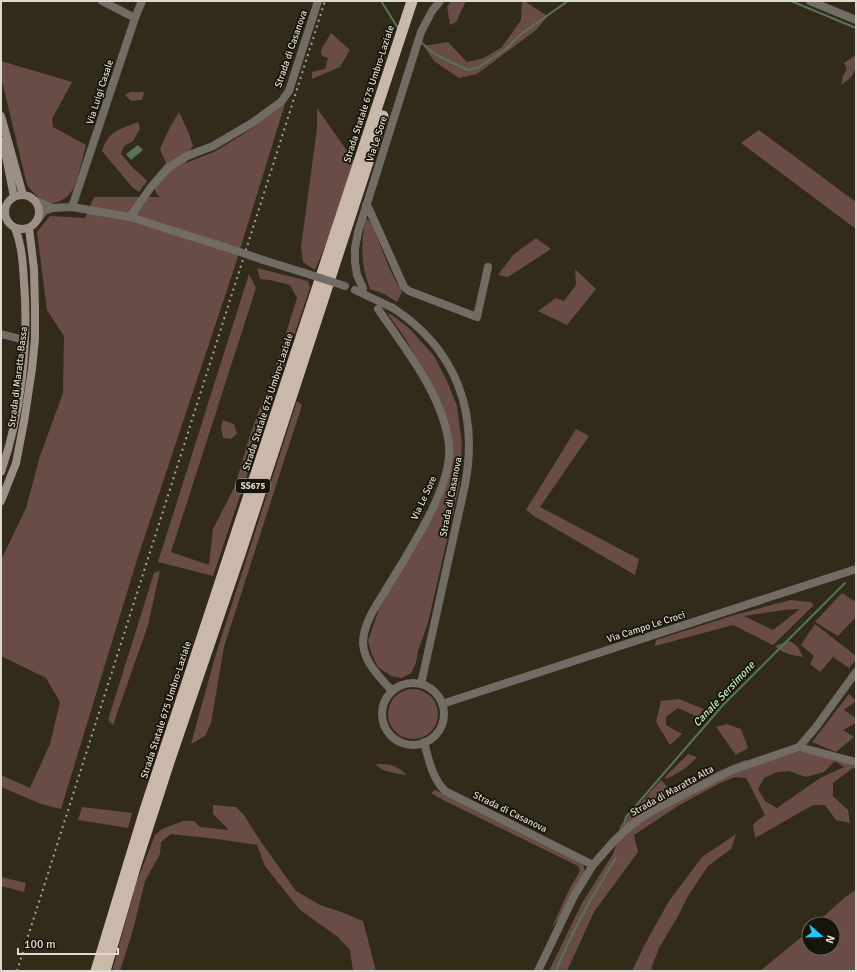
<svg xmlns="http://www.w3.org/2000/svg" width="857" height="972" font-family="Signika,sans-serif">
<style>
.green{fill:#694c45;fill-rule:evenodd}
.water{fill:#577455}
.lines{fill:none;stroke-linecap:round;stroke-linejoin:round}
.stream{stroke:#577455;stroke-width:2}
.minor{stroke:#736c65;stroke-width:8}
.tertiary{stroke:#736c65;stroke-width:8}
.secondary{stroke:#9c9086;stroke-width:8}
.trunk{stroke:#cab8aa;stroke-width:11}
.rail{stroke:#a8a396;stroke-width:2;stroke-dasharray:2 4;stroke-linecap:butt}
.tertiary-bridge{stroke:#736c65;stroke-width:8}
.labels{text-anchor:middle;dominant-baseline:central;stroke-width:3.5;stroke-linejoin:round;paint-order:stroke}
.shield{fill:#17140c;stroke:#a29f94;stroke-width:1}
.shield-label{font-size:9px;font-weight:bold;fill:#dedacf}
.street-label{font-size:10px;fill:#dedacf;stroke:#17140c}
.water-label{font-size:11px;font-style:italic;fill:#bdefba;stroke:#17140c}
</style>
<rect width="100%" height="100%" fill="#322b1a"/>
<path class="green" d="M452,1h14l-10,21 -6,3 -3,-19z
M522,1h6l-1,2 21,13 -12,14 -59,44 -18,4 -25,-17 -10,-15 24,-4 19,20 17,-4 18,-11 19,-27z
M331,33l19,17 -10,17 -28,12v-7l13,-3 3,-11 -6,-2 -1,-6z
M856,55c0,16 -1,21 -15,30l2,-9 4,-7 -3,-6z
M1,61l71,21 -20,37 1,8 33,18c-4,14 -7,31 -13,44 -3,5 -6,8 -11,11 -14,9 -27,-4 -35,-15l-26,-108z
M130,92h14l-2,8 -11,1 -6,-6z
M285,104l-53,171 -96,288 -75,246 -20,-5 -40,-17v-12l29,13 20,-44 10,-42 -14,-24 -45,-22v-96l25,-52 14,-52 23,-63 1,-57 -17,-26 -10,-78 13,-16 35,2 9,-21h66l-4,-4 -4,-13 14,-17 -6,-14 10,-22 9,-15 9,19 5,15 -7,10v7l28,-11 28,-17z
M317,108l37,53 -26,78 -13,31 -12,-8 -2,-15 16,-119z
M138,122l2,7 -7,12 -9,5 -3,8 12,14 7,6 7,7 -8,11 -7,-5 -30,-36c7,-21 17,-21 36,-29z
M759,130l97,72v27l-115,-86z
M366,219l4,2c11,24 18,49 32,71l-5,10 -13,-8 -14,-5c-9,-22 -10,-48 -4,-70z
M536,238l15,11 -43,28 -10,-2 15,-20z
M257,268l51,13 2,7 -97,288 -55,-14 91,-288 7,14 -85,264 38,13 4,-36 22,-43 15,-51 25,-67 22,-70 -7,-13 -20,-5 -10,-1z
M575,269l21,20 -29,36 -29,-14 18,-13 8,3 12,-16z
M387,313l5,2 18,14 24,27 13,25 10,25 5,39 -3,42 -31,136 -10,28 -2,12 -5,10 -9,5 -11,-2 -13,-9 -6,-12 -4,-14 11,-32 62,-111 11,-37 -1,-26 -25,-59 -21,-38z
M297,401l5,4 -78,242 -13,76 -6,13 -14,8 24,-87z
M223,420l11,4 3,10 -6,5 -8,-1 -2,-11z
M576,429l13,7 -49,71 99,52 -4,16 -101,-59 -8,-6z
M160,571l-12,54 -35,100 -5,-5 46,-147z
M842,593l14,9v15l-18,19 -23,-14z
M790,600l21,2 3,3 -41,40 -40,-20 -78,21 1,-6 75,-24zM800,609l-27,21 -29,-14 40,-6z
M815,624l41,32v4l-7,8 -16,-11 -13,15 -10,-8 4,-8 -13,-11z
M790,641l8,6 5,10c-11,-2 -20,-3 -28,-11z
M388 714a25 25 0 1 1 50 0a25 25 0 1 1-50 0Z
M849,694l7,7 -12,9 12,8v5l-13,7 11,7 -18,15 -24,-10z
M679,699l25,10 -6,8 -20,-9 -12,9v8l16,9 -12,11 -14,-23 5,-21z
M727,724l14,5 7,19 -12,7 -20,-28z
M800,751l56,14v4l-3,-1 -20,15v13l15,14 2,13 -14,-3 -11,-15h-12l-58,33 -2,-14 12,-9 -19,-37 -11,-1 -15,6 -42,23 -44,29 4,17 -44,60 -27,59h-18l33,-68 31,-49 4,-12 3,-16 41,-46 12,13 -24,13 14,-5 51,-28 31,-13 10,5zM835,761l9,6 -24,11 -43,30 -12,-7 -7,-12 6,-11 13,-6 12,-1 17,6 18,-5z
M688,754l9,3c-9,10 -19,17 -32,22l1,-3z
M376,764c15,0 20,1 31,11 -9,-2 -25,-2 -31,-11z
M435,790l14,6 134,66 2,10 -22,42 -11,13 18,-39 10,-17 -2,-5 -135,-66 -12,-7z
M213,805l23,2 8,8 13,21 39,55 24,14 21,7 22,9 13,50h-23l-3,-21 -12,-13 -38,-27 -35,-44 -8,-21 -40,-6 -46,-5 -10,8 -1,12 -15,27 -12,49 -13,41h-8l25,-90 18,-46 7,-6 21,-8h11l6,6 29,3 -16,-16z
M82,807l50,6 -4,15 -50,-8z
M736,834l-5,15 -23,17 -20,30 -10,20 -19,32 -8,21 5,2h-24l13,-27 24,-43 33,-44z
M1,877l25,6 -2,9 -23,-6z
M856,890v81h-96l49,-40v17h24v-24h-9l-2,-6 22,-20z"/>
<path class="water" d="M138,145l5,5 -12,10 -5,-6z"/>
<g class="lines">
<path class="stream" d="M381,1l17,27
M791,1l65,27
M422,43l8,7 10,7 28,13 9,-2 28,-18 16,-16 47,-33
M624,824l2,-7 97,-112 122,-122
M556,971c16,-40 37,-77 60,-113"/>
<path class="minor" d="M810,1l46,19
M135,18l7,-17
M366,205l3,4 35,78 5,4 68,26 11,-50
M72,207l63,-189 -33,-17
M130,217l21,-30 18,-20 18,-11 26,-10 39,-23 29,-21 8,-11 29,-90
M363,288l-6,-13 -2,-13v-14l3,-16 63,-200 11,-21 8,-10
M378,309c28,41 65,86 71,136 4,44 -43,110 -65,148 -9,14 -21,32 -21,50 1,20 17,34 29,48
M1,334l23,6
M424,742c5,19 8,35 21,49l148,74
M799,747l57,15
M538,971l36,-75 19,-31 21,-24 16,-15 20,-14 82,-42 67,-23 17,-20 40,-55"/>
<path class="tertiary" d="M36,201l16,7
M38,219l6,-8 8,-3 20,-1 58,10 107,34
M263,260l42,13
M393,308c63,41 86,104 72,177l-44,199
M382 714a31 31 0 1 1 62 0a31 31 0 1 1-62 0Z
M442,704l414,-135"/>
<path class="secondary" d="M1,116l22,79
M3,141l11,56
M5 212a17 17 0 1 1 34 0a17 17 0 1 1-34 0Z
M1,472c20,-57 28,-130 23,-190 -1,-18 -2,-36 -9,-54
M1,501l15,-38 8,-41 8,-53 3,-30v-30l-1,-40 -5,-41"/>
<path class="trunk" d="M96,971l49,-161 267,-809
M105,971l31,-107 33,-102 72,-211 142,-435"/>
<path class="rail" d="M17,971l308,-970"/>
<path class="tertiary-bridge" d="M237,251l26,9
M305,273l40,13
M355,290l38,18"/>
</g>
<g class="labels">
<rect class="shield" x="236" y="479" width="34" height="14" rx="3"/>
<g class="shield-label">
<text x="253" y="486">SS675</text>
</g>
<g class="street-label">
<text transform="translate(291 49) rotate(-71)">Strada di Casanova</text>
<text transform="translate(100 92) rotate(-72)">Via Luigi Casale</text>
<text transform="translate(369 94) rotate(-72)">Strada Statale 675 Umbro-Laziale</text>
<text transform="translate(377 139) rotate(-72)">Via Le Sore</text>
<text transform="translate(18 377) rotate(-83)">Strada di Maratta Bassa</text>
<text transform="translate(268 402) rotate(-72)">Strada Statale 675 Umbro-Laziale</text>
<text transform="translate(451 497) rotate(-79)">Strada di Casanova</text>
<text transform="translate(424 498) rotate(-65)">Via Le Sore</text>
<text transform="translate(646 627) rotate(-18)">Via Campo Le Croci</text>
<text transform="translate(166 710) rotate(-72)">Strada Statale 675 Umbro-Laziale</text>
<text transform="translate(672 791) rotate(-29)">Strada di Maratta Alta</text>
<text transform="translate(510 812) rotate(26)">Strada di Casanova</text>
</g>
<g class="water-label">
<text transform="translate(724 694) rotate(-47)">Canale Sersimone</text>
</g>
</g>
<rect width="857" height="972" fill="none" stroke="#dedacf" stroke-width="4"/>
<g transform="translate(821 936) rotate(110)"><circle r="19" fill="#17140c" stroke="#67635a"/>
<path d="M0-3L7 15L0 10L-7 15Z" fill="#1cc9fc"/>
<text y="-6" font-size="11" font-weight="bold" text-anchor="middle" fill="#dedacf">N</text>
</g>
<path d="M18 948v6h100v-6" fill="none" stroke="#dedacf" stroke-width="2"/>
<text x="24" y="948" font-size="12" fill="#dedacf" stroke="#17140c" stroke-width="3" paint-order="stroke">100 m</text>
</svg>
